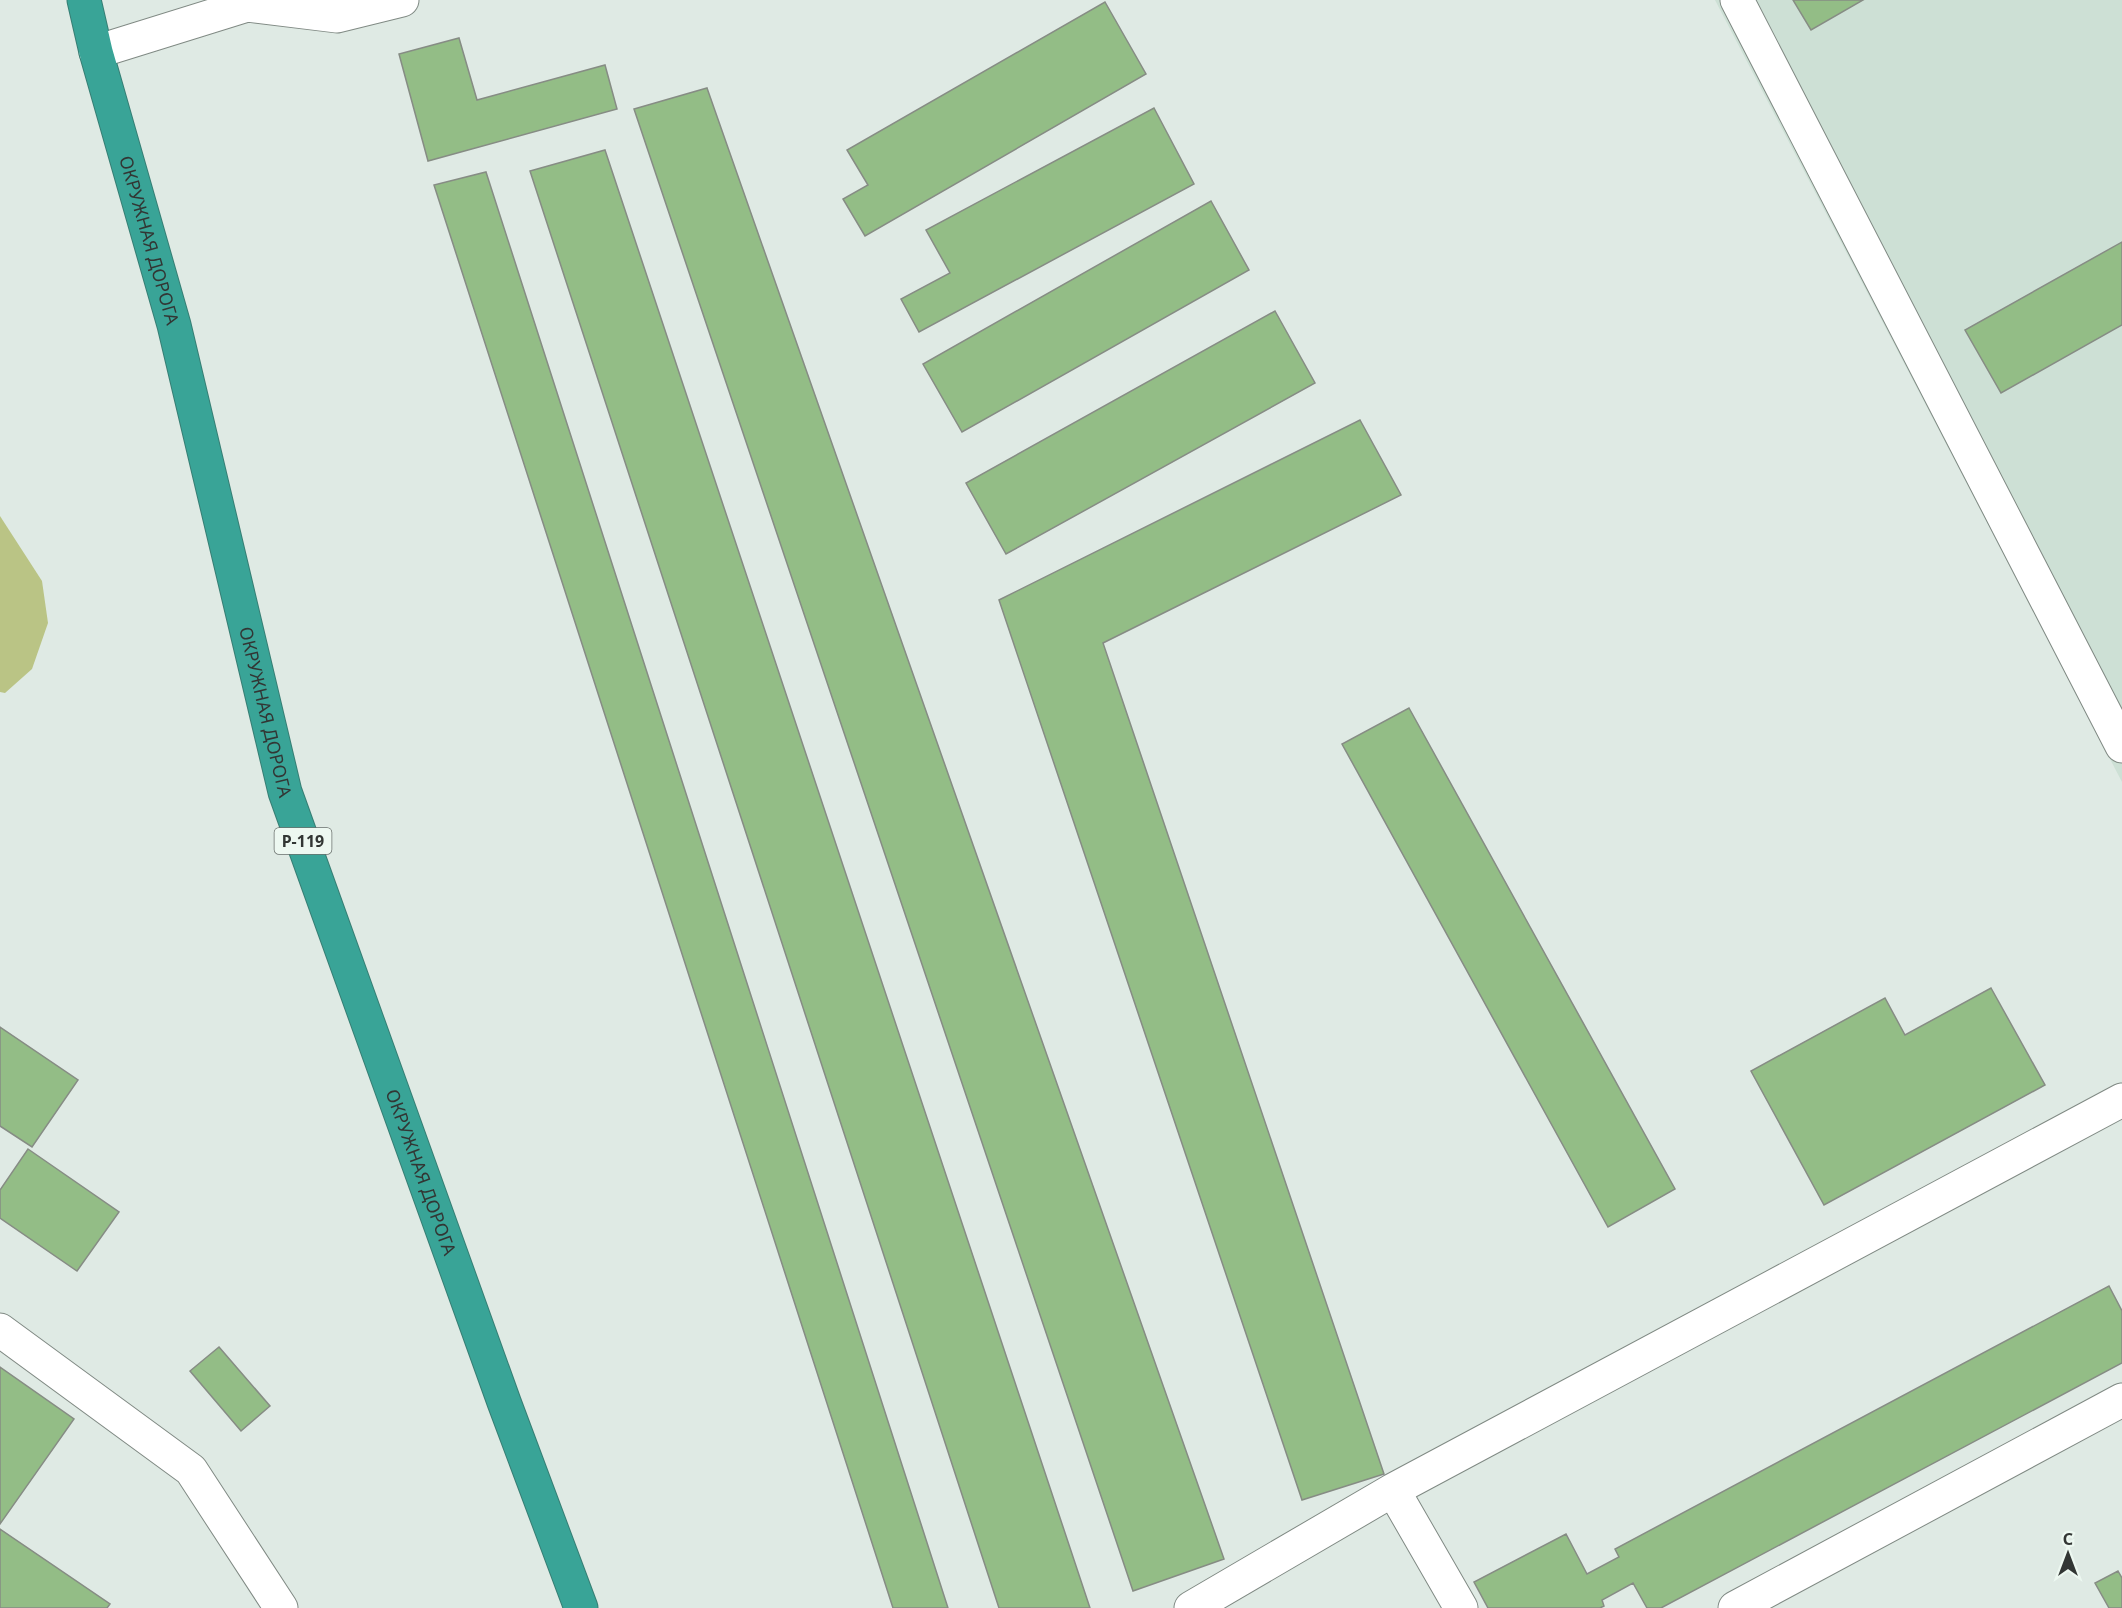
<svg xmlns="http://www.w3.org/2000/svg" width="2122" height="1608" font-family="'Noto Sans',sans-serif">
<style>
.built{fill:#cde0d5}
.green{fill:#bac485}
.building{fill:#93bd86;stroke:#868c84;stroke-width:1.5}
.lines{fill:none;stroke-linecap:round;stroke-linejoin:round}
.minor-casing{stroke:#808a84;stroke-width:35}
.highway-casing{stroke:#377e74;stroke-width:35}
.minor{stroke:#fff;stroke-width:33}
.highway{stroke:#39a497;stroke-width:33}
.labels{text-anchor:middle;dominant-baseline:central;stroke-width:4.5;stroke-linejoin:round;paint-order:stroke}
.shield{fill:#edf8f1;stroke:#6a706d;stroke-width:1.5}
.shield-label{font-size:16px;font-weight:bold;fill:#323634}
.street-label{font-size:18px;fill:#323634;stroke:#edf8f1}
</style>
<rect width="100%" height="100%" fill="#dfeae4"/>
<path class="built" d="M1715,0h407v782z"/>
<path class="green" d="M0,516l42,65 6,42 -16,46 -27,24 -5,-1z"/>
<path class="building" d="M1793,0h70l-52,30z
M1105,2l41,72 -281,162 -22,-37 25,-14 -21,-35z
M459,38l18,62 128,-35 12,44 -189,52 -29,-107z
M707,88l517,1471 -91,32 -499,-1482z
M1154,108l40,76 -275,148 -18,-33 49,-26 -24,-43z
M605,150l485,1458h-91l-469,-1437z
M486,172l462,1436h-55l-459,-1423z
M1211,201l38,69 -287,162 -39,-68z
M2122,242v83l-121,68 -36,-63z
M1275,311l40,72 -309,171 -40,-71z
M1360,420l41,75 -298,148 281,831 -82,26 -303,-900z
M1409,708l266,481 -67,38 -266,-483z
M1991,988l54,97 -221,120 -73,-134 134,-73 20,37z
M0,1027l78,53 -46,67 -32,-21z
M28,1149l91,63 -42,59 -77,-53v-28z
M2109,1286l13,25v52l-461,245h-14l-14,-25 -31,17 2,6 -4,2h-112l-14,-26 92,-48 21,40 32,-17 -4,-8z
M219,1347l51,59 -29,25 -51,-60z
M0,1367l74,52 -74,105z
M0,1529l110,75 -3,4h-107z
M2118,1571l4,7v30h-13l-14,-25z"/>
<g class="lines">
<defs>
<path id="minor" d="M1737,0l385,746
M96,52l151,-47 90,11 65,-16
M0,1330l191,140 90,138
M1393,1490l68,118
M1191,1608l202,-118 729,-390
M1735,1608l387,-208"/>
<g id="highway">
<path id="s1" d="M84,0l12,52 78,273 111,467 219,610 77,206"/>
</g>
</defs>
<use href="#minor" class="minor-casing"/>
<use href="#highway" class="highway-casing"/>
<use href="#minor" class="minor"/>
<use href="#highway" class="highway"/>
</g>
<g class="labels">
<rect class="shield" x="274.5" y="828" width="57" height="26" rx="4.5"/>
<g class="shield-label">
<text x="303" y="841">Р-119</text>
</g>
<g class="street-label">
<text stroke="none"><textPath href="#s1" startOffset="249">ОКРУЖНАЯ ДОРОГА</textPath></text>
<text stroke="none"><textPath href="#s1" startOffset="735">ОКРУЖНАЯ ДОРОГА</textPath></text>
<text stroke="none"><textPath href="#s1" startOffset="1221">ОКРУЖНАЯ ДОРОГА</textPath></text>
</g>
</g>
<g transform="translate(2068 1554)" stroke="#edf8f1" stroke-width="4.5" paint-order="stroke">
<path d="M0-4.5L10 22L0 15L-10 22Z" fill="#323634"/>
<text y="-9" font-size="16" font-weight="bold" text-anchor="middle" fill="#323634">С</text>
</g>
</svg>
